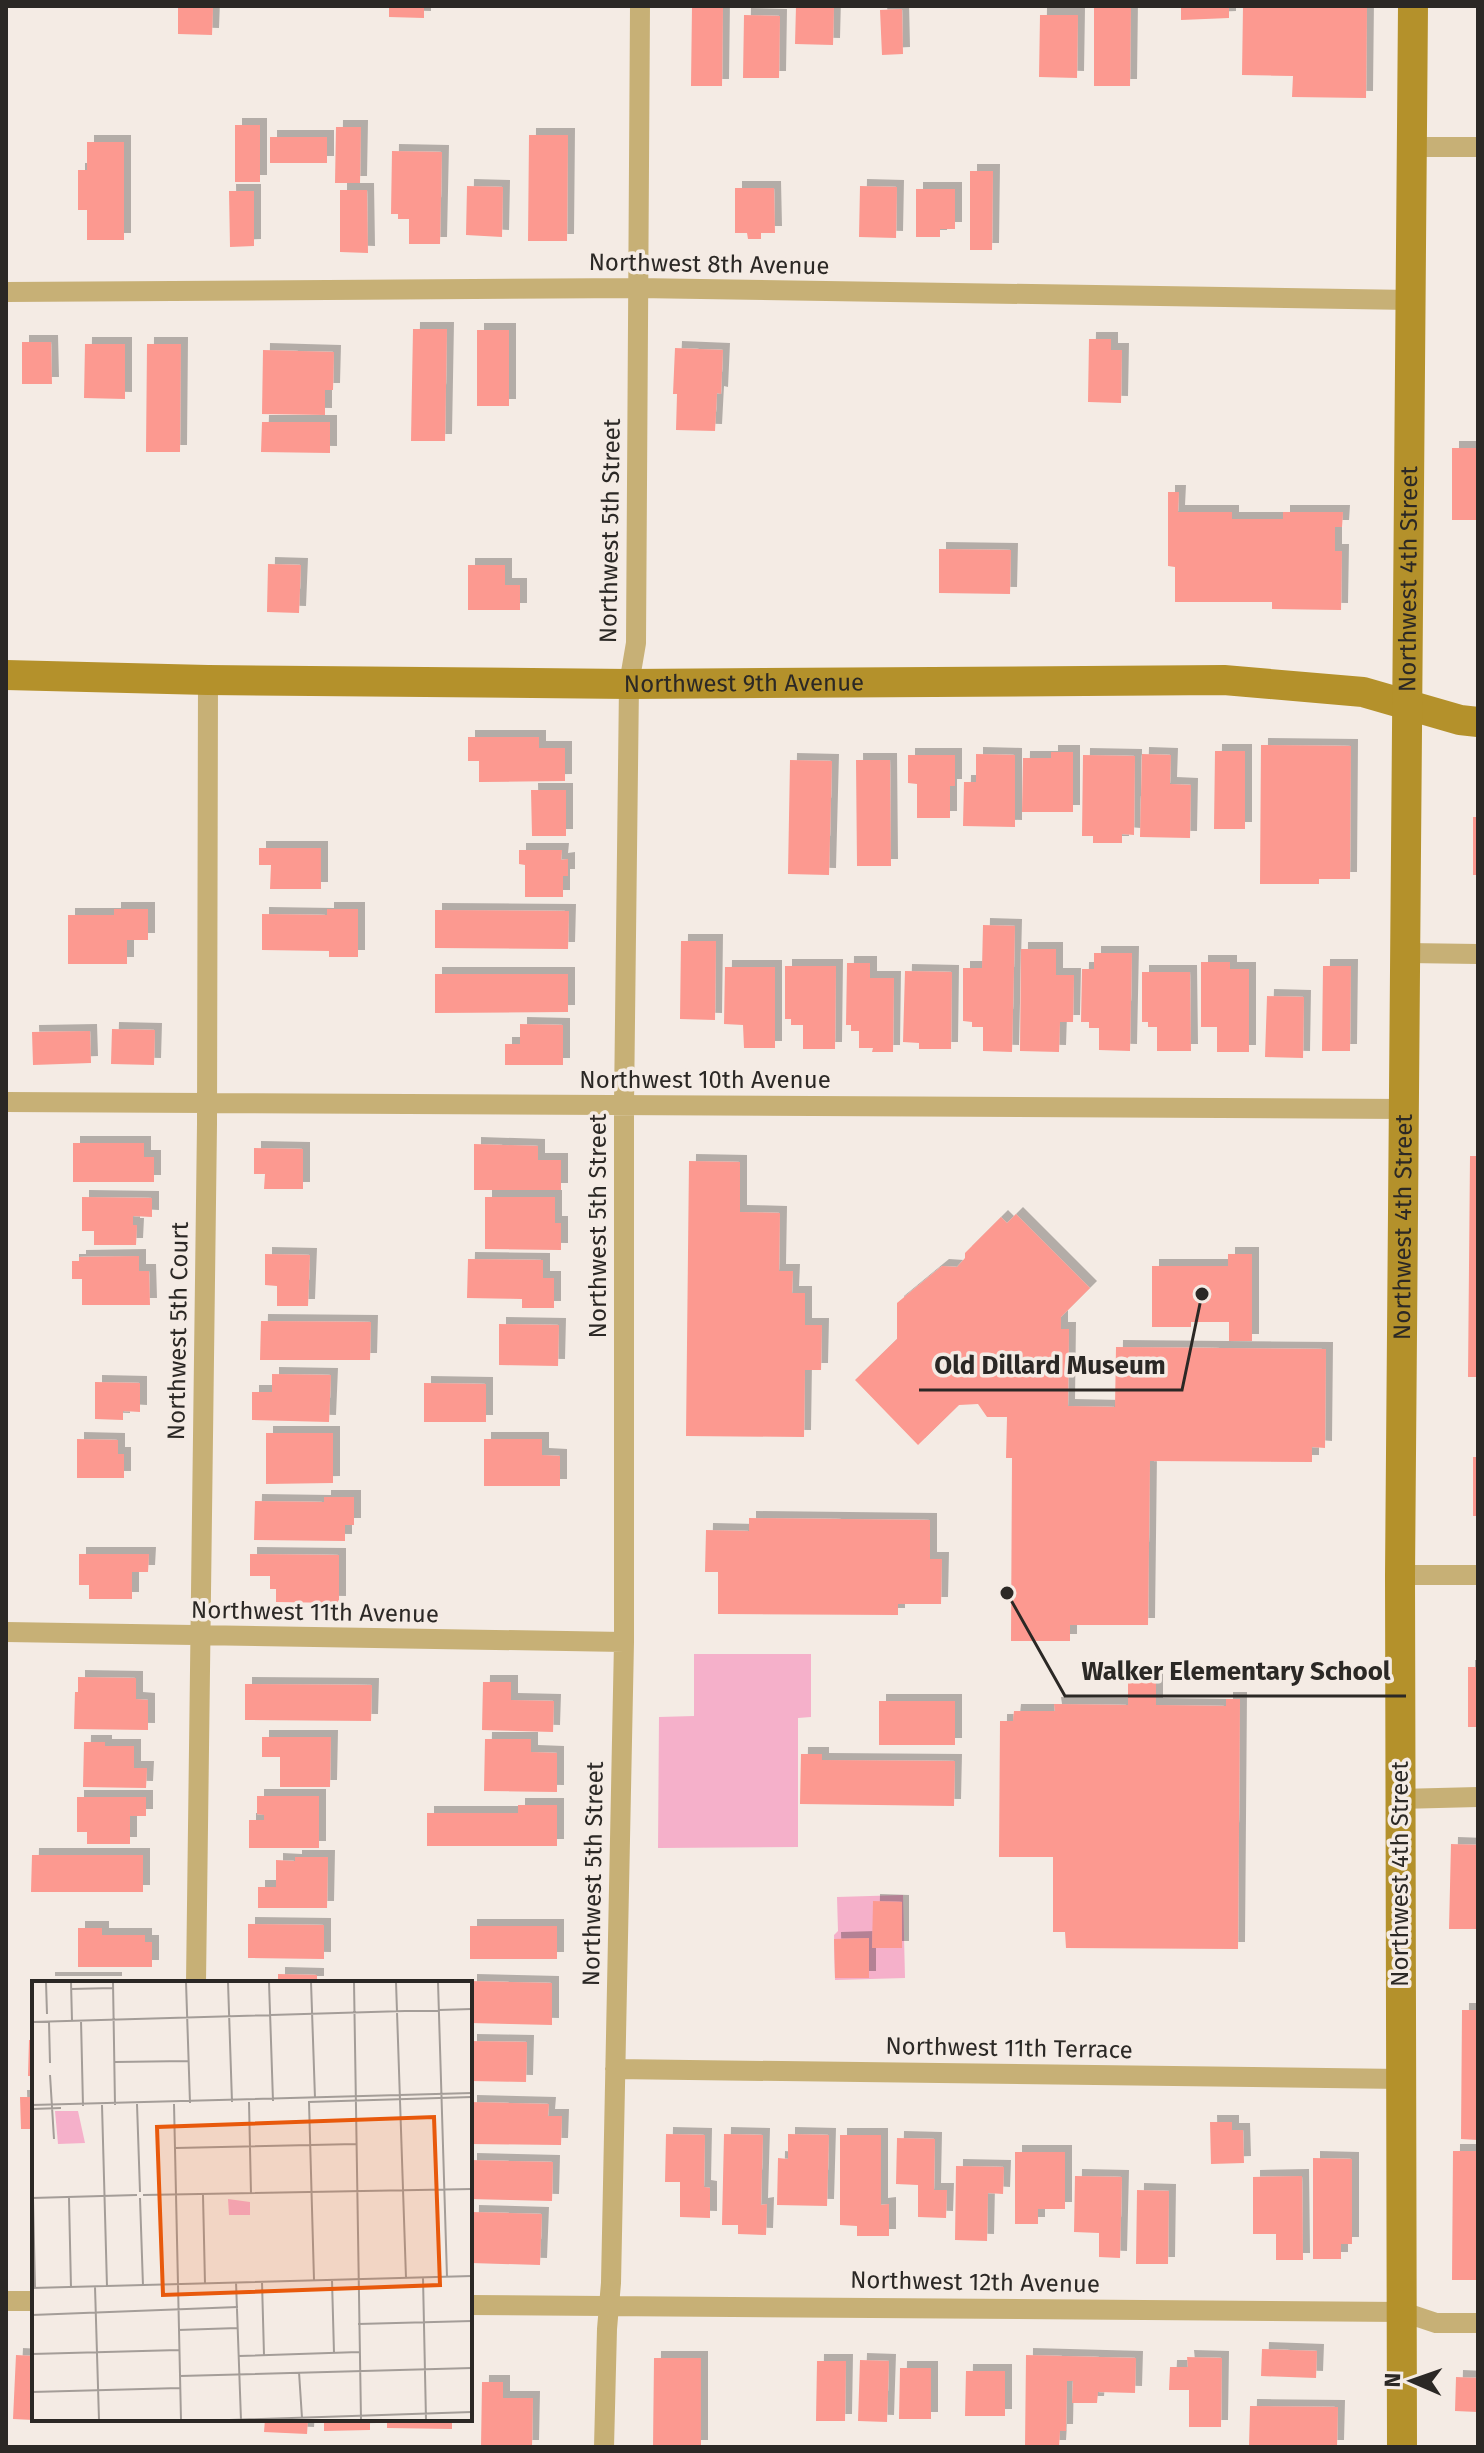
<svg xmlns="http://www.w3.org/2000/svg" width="1484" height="2453" font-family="'Fira Sans',sans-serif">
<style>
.green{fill:#f5b0ca}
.building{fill:#fc9990;filter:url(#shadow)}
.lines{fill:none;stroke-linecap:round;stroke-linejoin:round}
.street{stroke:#c7b076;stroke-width:20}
.secondary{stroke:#b4912b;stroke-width:30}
.labels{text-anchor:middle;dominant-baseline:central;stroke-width:7;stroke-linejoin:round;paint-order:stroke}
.street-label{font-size:24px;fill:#2b2825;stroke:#f4ebe4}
.inset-road{fill:none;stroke:#a49d98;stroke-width:2}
.view{fill:#e8590c;fill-opacity:0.15;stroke:#e8590c;stroke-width:4}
.inset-edge{fill:none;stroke:#2b2825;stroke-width:4}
.leader{fill:none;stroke:#2b2825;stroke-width:3}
.callout-dot{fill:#2b2825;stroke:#f4ebe4;stroke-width:3}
.callout-label{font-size:26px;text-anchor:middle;font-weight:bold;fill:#2b2825;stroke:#f4ebe4;stroke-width:7;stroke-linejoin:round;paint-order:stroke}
</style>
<defs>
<filter id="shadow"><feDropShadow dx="7" dy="-7" stdDeviation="0" flood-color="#0004"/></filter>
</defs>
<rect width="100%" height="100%" fill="#f4ebe4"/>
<path class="green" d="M694,1654h117v63l-13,1v129l-140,1 1,-131 35,-1z
M903,1895l2,83 -70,2 -1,-45 4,-4 -1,-34z"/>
<path class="building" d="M178,6l35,2 -1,27 -34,-1z
M389,6h35v12l-35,-1z
M692,6h31l-1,80h-31z
M796,6h38l-1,39 -38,-1z
M1094,6h37l-1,80h-36z
M1181,6h48v12l-48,2z
M1243,6h124l-1,92 -74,-1 1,-21 -51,-1z
M902,9l1,45 -21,1 -2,-45z
M744,15l36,1 -1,62h-36z
M1040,15h38l-1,63 -38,-1z
M235,125h25v57h-25z
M336,127h25l-1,56h-25z
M529,135h39l-1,106h-39z
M270,137h57v26h-57z
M87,142h37v98h-37v-30h-9v-40h9z
M392,151l50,1 -2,92h-31v-25h-11v-5h-7z
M970,171h23l-1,79h-22z
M467,186l36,1 -1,50 -36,-2z
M860,186l37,1 -1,51 -37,-1z
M735,188h39l1,45h-14v6h-13l-1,-6h-12z
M916,189h39v40h-15v8h-24z
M340,190h27l1,63 -28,-1z
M229,191h25v55l-24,1z
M413,329h34l-2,112h-34z
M477,330h32v76h-32z
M1089,339h22v11h11l-1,53 -33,-1z
M22,342h29l1,42h-30z
M85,344h40v55l-41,-1z
M147,344h34l-1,108h-34z
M675,348l48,2 -2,44 -4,-1 -2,38 -39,-1 1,-36h-4z
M263,350l71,2 -1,38h-8v25l-63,-1z
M262,422h68v31l-69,-1z
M1452,448h26v72h-26z
M1168,492h11l-1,20h54v7h51v-7h60l-1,15h-7v24h7l-1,59 -69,-1v-7h-97v-35l-7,-1z
M939,549l72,1 -1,44 -71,-1z
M268,564l33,1 -2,48 -32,-1z
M468,565h37v20h15v25h-52z
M468,737h71v11h26v33l-86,1v-21h-11z
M1261,745l90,1 -1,133h-31v5h-59z
M1215,751h30v78h-31z
M1051,752h22v60h-51l1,-54h28z
M976,754l39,1v72l-52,-1 1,-44h12z
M1142,754l29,1 -1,29 21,1 -1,53 -50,-1z
M908,755h47v31h-5v32h-33v-34l-9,-1z
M1083,755l52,1 -1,79 -12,-1v9h-29v-7h-11z
M790,760l42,1 -3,114 -41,-1z
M856,760h34l1,106h-34z
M531,790h35v46h-34z
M1473,817h5v58h-5z
M259,848h62v41h-51l1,-24h-12z
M519,850h43l-1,10 7,-1v17h-5v21h-38v-32l-6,-1z
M114,909h34v31h-21v24h-59v-49h46z
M327,909h31v48h-29v-6l-67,-1v-36l65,1z
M435,910l134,1 -1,38 -133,-1z
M983,925l32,1 -3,126 -29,-1v-24h-11v-5l-9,-1v-53h19z
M681,941h35l-1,79 -35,-1z
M1021,949h35v26h18l-1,47h-13l-1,30 -39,-1z
M1094,953h38l-2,98 -31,-1v-22h-10v-6h-8l1,-53h12z
M1201,962h29v7h19v83h-32v-25h-16z
M847,963h23v15h24l-1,74h-21l1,-4h-14v-17h-8v-6h-5z
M785,966h51l-1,83h-32v-24h-12v-6h-6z
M1323,966h28l-1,85h-28z
M725,967h50v81h-31l-1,-23 -19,-1z
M905,971l47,1 -1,77h-32v-6l-16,-1z
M1142,972h48l1,79h-34v-24h-9v-5h-6z
M435,974h133v38l-133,1z
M1267,996l37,1 -1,61 -38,-1z
M520,1024l43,1v40h-58v-21h15z
M112,1029l43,1 -1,35 -43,-1z
M90,1031l1,32 -58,2 -1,-33z
M73,1143h71v14h10v25h-81z
M474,1144l64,2v14h23v30h-87z
M254,1148l49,1v40h-39l1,-15h-11z
M1470,1156h8v221h-10z
M689,1161l51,1v50l40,1 -1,58h14l-1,22h13v32h17l-1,45h-16l-1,67 -118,-1z
M82,1197l70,1v19l-19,-1v9h4l-1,20h-42v-14h-12z
M485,1197h70v26h6v27l-76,-1z
M1016,1214l74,74 -29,29v12h8l-1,77 47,1 1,-60 210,2 -1,99 -13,-1v15l-162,-1 -2,164h-78v16h-59l1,-183h-6l1,-41h-20l-9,-13 -19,1 -41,40 -63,-65 42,-41v-36l45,-37 15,1 8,-9v-5l36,-36 6,6z
M265,1254l45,1 -2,51h-31v-20l-12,-1z
M1228,1254h24v87h-23v-19h-38v5h-39v-61h76z
M139,1256v15h10l1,34h-68v-26h-10v-18h7v-4z
M468,1259l75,1v18h11v30h-32v-9l-55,-1z
M261,1321l110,1 -1,38h-110z
M499,1324l60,1 -1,41 -59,-1z
M272,1374l59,1 -2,47 -77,-2v-28h20z
M95,1382l45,1v29l-17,-1v9l-28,-1z
M424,1383l62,1v38h-62z
M266,1433h67v50l-67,1z
M77,1439l41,1v14h6v24h-47z
M484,1439h58v16l18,1v30h-76z
M1473,1457h5v59h-5z
M324,1497h30v28h-9v16l-91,-1 1,-39 69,1z
M749,1518l181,2v39h12l-1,45h-43v11l-180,-1v-42h-13l1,-42 43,1z
M79,1554h70l-1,18h-16v27h-43v-14h-10z
M250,1554l89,1v48l-63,-1v-13h-6v-13h-20z
M1468,1667h10v60h-10z
M1128,1675h28v30l70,1v-7h14l-2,250 -172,-1 -1,-16h-12v-75h-54l1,-136h13l1,-10h41l-1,-7 74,1z
M78,1677l58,1v21l12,1v30l-74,-1 1,-37h3z
M483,1682h28v18l43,1 -1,31 -71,-2z
M245,1684l127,1 -1,36 -126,-1z
M879,1701h76v44h-76z
M262,1737h69l-1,50h-50v-30h-18z
M485,1739h46v13l26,1v39l-73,-1z
M84,1742h21v4h29v22h13l-1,20 -63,-1z
M801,1754h21v6l133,1 -1,45 -154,-2z
M257,1796h62v52h-70v-28h15v-5l-7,-1z
M77,1797h69v19h-16v28h-43v-12h-10z
M518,1805h39v41h-130v-33h91z
M1451,1844l27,1v84h-29z
M32,1855h111v37h-112z
M295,1857h33l-1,51h-69v-21h18v-27l19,1z
M873,1901l29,1v46h-30z
M248,1924l76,1v34l-76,-1z
M470,1926h87v33h-87z
M78,1928h24v7h43v7h7v25h-74z
M869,1938v40h-34l-1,-39z
M278,1974l39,1v8h-39z
M48,1979h67v4h-67z
M470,1981l82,2v42l-82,-2z
M1462,2010h16v130l-17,-1z
M29,2040h5v36h-6z
M470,2041l57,1 -1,40 -56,-1z
M20,2097h14v49h-3l-1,-17h-9z
M470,2102l79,2 -1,12h14l-1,29 -91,-1z
M1210,2122h22v8h11l1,33 -33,1z
M666,2134l39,1 -1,52 6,1v30l-30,-1v-35h-15z
M724,2134l39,1 -2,70 6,-1 -1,31 -28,-1v-9h-16z
M788,2134l41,1 -2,71 -50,-1 1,-47 10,1z
M840,2135h41v70l8,-1v32h-32v-10l-17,-1z
M897,2138l38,1 -1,51h13l-1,28 -28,-1v-32l-22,-1z
M1453,2151h25v129h-26z
M1015,2152h50v57h-27v15h-23z
M1313,2158l39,1v85h-11v15h-28z
M470,2160l83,2 -1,39 -82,-2z
M956,2166l48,1 -1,27 -15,-1 -1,48 -32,-1z
M1075,2176l47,1 -2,81 -21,-1v-24l-25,-1z
M1302,2176l1,84h-27v-26h-23v-57z
M1137,2190l32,1 -1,73h-32z
M472,2212l70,2 -2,51 -69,-2z
M1262,2349l55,2 -1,27 -55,-2z
M16,2355l18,1v64l-21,-1z
M1026,2355l110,3 -1,35 -37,-1 -1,11h-25l1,-22h-6l-1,50h-6l-1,16h-34z
M1187,2357l35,1 -1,69h-32v-37h-20l1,-23h18z
M654,2358h47v89h-48z
M860,2360l29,1 -2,61 -29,-1z
M817,2361h29l-1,60h-29z
M900,2368h31v51h-32z
M966,2371h39v45h-40z
M1456,2377l22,1v34l-23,-1z
M482,2382h21v16h30l-1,49h-51z
M1250,2406l88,1 -1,40h-88z
M265,2419h43l-1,15 -43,-2z
M324,2419h46v11l-46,1z
M387,2419h65v10l-65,-1z"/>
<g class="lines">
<path class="street" d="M1411,147h67
M6,292l632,-4 773,12
M1407,953l71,1
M6,1102l1399,7
M1400,1575h78
M6,1632l618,10
M1399,1799l79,-2
M196,1983l11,-859 1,-444
M615,2069l787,10
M6,2301h28
M470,2305l933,7 33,11h42
M604,2447l3,-118 4,-46 13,-641v-537l5,-421 7,-41 4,-637"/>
<g class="secondary">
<path id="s1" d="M6,675l202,5 421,4 595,-4 139,12 97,28 18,2"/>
<path id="s2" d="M1402,2447l-2,-872 13,-1569"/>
</g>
</g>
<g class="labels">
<g class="street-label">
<text transform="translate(709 264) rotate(1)">Northwest 8th Avenue</text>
<text transform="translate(610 531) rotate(-89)">Northwest 5th Street</text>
<text stroke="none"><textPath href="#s2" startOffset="1868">Northwest 4th Street</textPath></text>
<text stroke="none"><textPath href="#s1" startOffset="738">Northwest 9th Avenue</textPath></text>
<text x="705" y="1080">Northwest 10th Avenue</text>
<text transform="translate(598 1226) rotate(-90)">Northwest 5th Street</text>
<text stroke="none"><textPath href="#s2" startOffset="1220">Northwest 4th Street</textPath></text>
<text transform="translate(178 1331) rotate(-89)">Northwest 5th Court</text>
<text transform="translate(315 1612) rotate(1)">Northwest 11th Avenue</text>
<text transform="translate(593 1874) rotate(-89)">Northwest 5th Street</text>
<text transform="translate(1400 1874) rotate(-90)">Northwest 4th Street</text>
<text transform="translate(1009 2048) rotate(1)">Northwest 11th Terrace</text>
<text transform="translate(975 2282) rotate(1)">Northwest 12th Avenue</text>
</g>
</g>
<g transform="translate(32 1981)">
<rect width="440" height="440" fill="#f4ebe4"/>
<path d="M23,130h23l7,32 -27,1zM196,218l22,3v13h-21z" fill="#f5b0ca"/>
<path class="inset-road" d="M14,1l1,32M39,1l1,39M81,1l2,123M154,1l4,121M196,1l4,120M237,1l4,119M279,1l4,116M322,1l7,438M364,1l10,296M406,1l9,295M39,8l42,-1M49,39l2,86M0,41l440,-13M17,41l1,41M83,81l73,-1M18,94l4,64M217,121l2,92M276,121l164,-5M277,121l5,178M105,123l3,88M142,123l7,316M0,124l440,-12M70,124l5,182M0,128l29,-1M143,167l181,-4M111,214l329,-6M171,214l2,89M0,217l105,-3M37,217l2,90M108,217l3,88M1,218l2,89M391,297l3,142M300,299l2,73M204,301l5,138M230,301l2,73M63,306l4,133M0,307l440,-12M0,334l206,-8M326,343l114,-3M146,349l60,-2M0,373l147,-4M207,375l120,-4M267,391l3,46M148,395l292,-8M0,411l148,-4M197,439l243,-8"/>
<path class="view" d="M402,136l6,168 -277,10 -6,-168z"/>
<rect width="440" height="440" class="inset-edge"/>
</g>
<path class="leader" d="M1202 1294L1182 1390H919M1007 1593L1065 1696H1406"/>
<g class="callout-dot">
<circle cx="1202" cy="1294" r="8"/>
<circle cx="1007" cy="1593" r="8"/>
</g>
<g class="callout-label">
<text x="1050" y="1374">Old Dillard Museum</text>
<text x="1236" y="1680">Walker Elementary School</text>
</g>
<rect width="1484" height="2453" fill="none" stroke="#2b2825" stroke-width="16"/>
<g transform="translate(1412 2381) rotate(272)" stroke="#f4ebe4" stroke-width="6" paint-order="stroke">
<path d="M0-6L14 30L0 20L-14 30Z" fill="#2b2825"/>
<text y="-12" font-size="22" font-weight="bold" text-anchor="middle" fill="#2b2825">N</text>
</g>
</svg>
